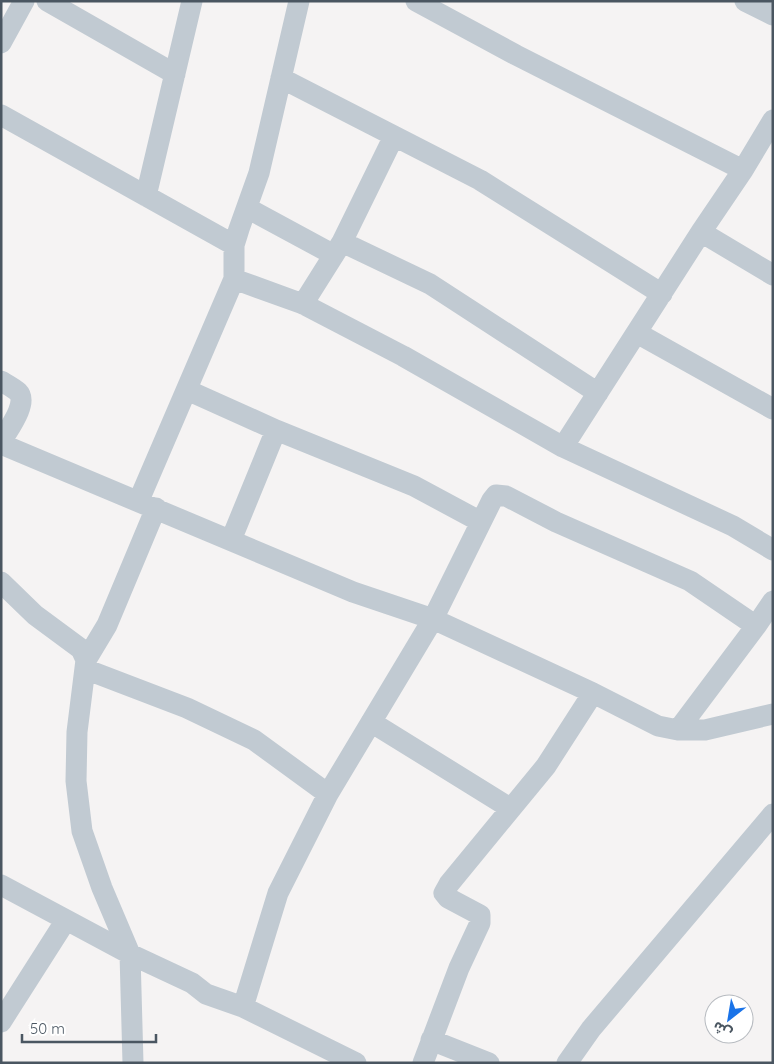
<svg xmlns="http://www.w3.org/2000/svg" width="774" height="1064" font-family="Quicksand,'Noto Sans Arabic',sans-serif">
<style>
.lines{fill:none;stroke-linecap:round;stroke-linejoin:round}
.minor{stroke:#c1cad2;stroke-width:21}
</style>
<rect width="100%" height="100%" fill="#f5f3f3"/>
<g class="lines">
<path class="minor" d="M47,1l128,73
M416,1l100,54 227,115
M745,1l28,14
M1,43l23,-42
M281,78l199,102 182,114
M1,115l233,130
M146,196l46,-195
M247,208l87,47
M701,232l72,43
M342,242l88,42 168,109
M234,279l69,25 100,52 160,91 170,79 40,24
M303,304l39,-62 52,-106
M637,333l136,76
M1,381c5,3 13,7 17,11 11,11 -11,39 -17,50
M187,390l89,40 138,56 67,36
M1,444l352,148 80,27 160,74 65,33 20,4h27l68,-16
M563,447l138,-215 42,-62 30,-50
M139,500l95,-221v-34l5,-16 20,-56 40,-172
M231,540l45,-110
M1,582l34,33 46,34 5,11
M85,669l102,39 67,32 74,54
M371,722l139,86
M678,730l78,-104 17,-25
M1,885l129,69 62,29 14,11 37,13 113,56
M243,1007l35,-114 50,-99 105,-175 59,-119 4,-5 10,1 50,26 134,59 66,45
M1,1022l65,-102
M431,1040l58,23
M133,1063l-3,-109 -28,-66 -20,-57 -6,-50 1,-49 9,-72 21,-35 49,-117
M423,1063l36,-95 21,-45v-8l-32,-17 -4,-5 5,-9 97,-118 47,-73
M567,1063l24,-34 182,-215"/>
</g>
<rect width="774" height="1064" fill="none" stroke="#4a5661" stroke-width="5"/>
<g transform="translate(729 1019) rotate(211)"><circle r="24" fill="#ffffff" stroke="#b7bbc0"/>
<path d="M0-4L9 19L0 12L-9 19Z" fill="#1a73e8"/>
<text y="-8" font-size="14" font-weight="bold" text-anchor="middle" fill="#4a5661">ش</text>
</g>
<path d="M22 1034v8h134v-8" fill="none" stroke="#4a5661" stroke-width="2.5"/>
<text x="30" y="1034" font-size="15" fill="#4a5661" stroke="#ffffff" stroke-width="4" paint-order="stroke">50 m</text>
</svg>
